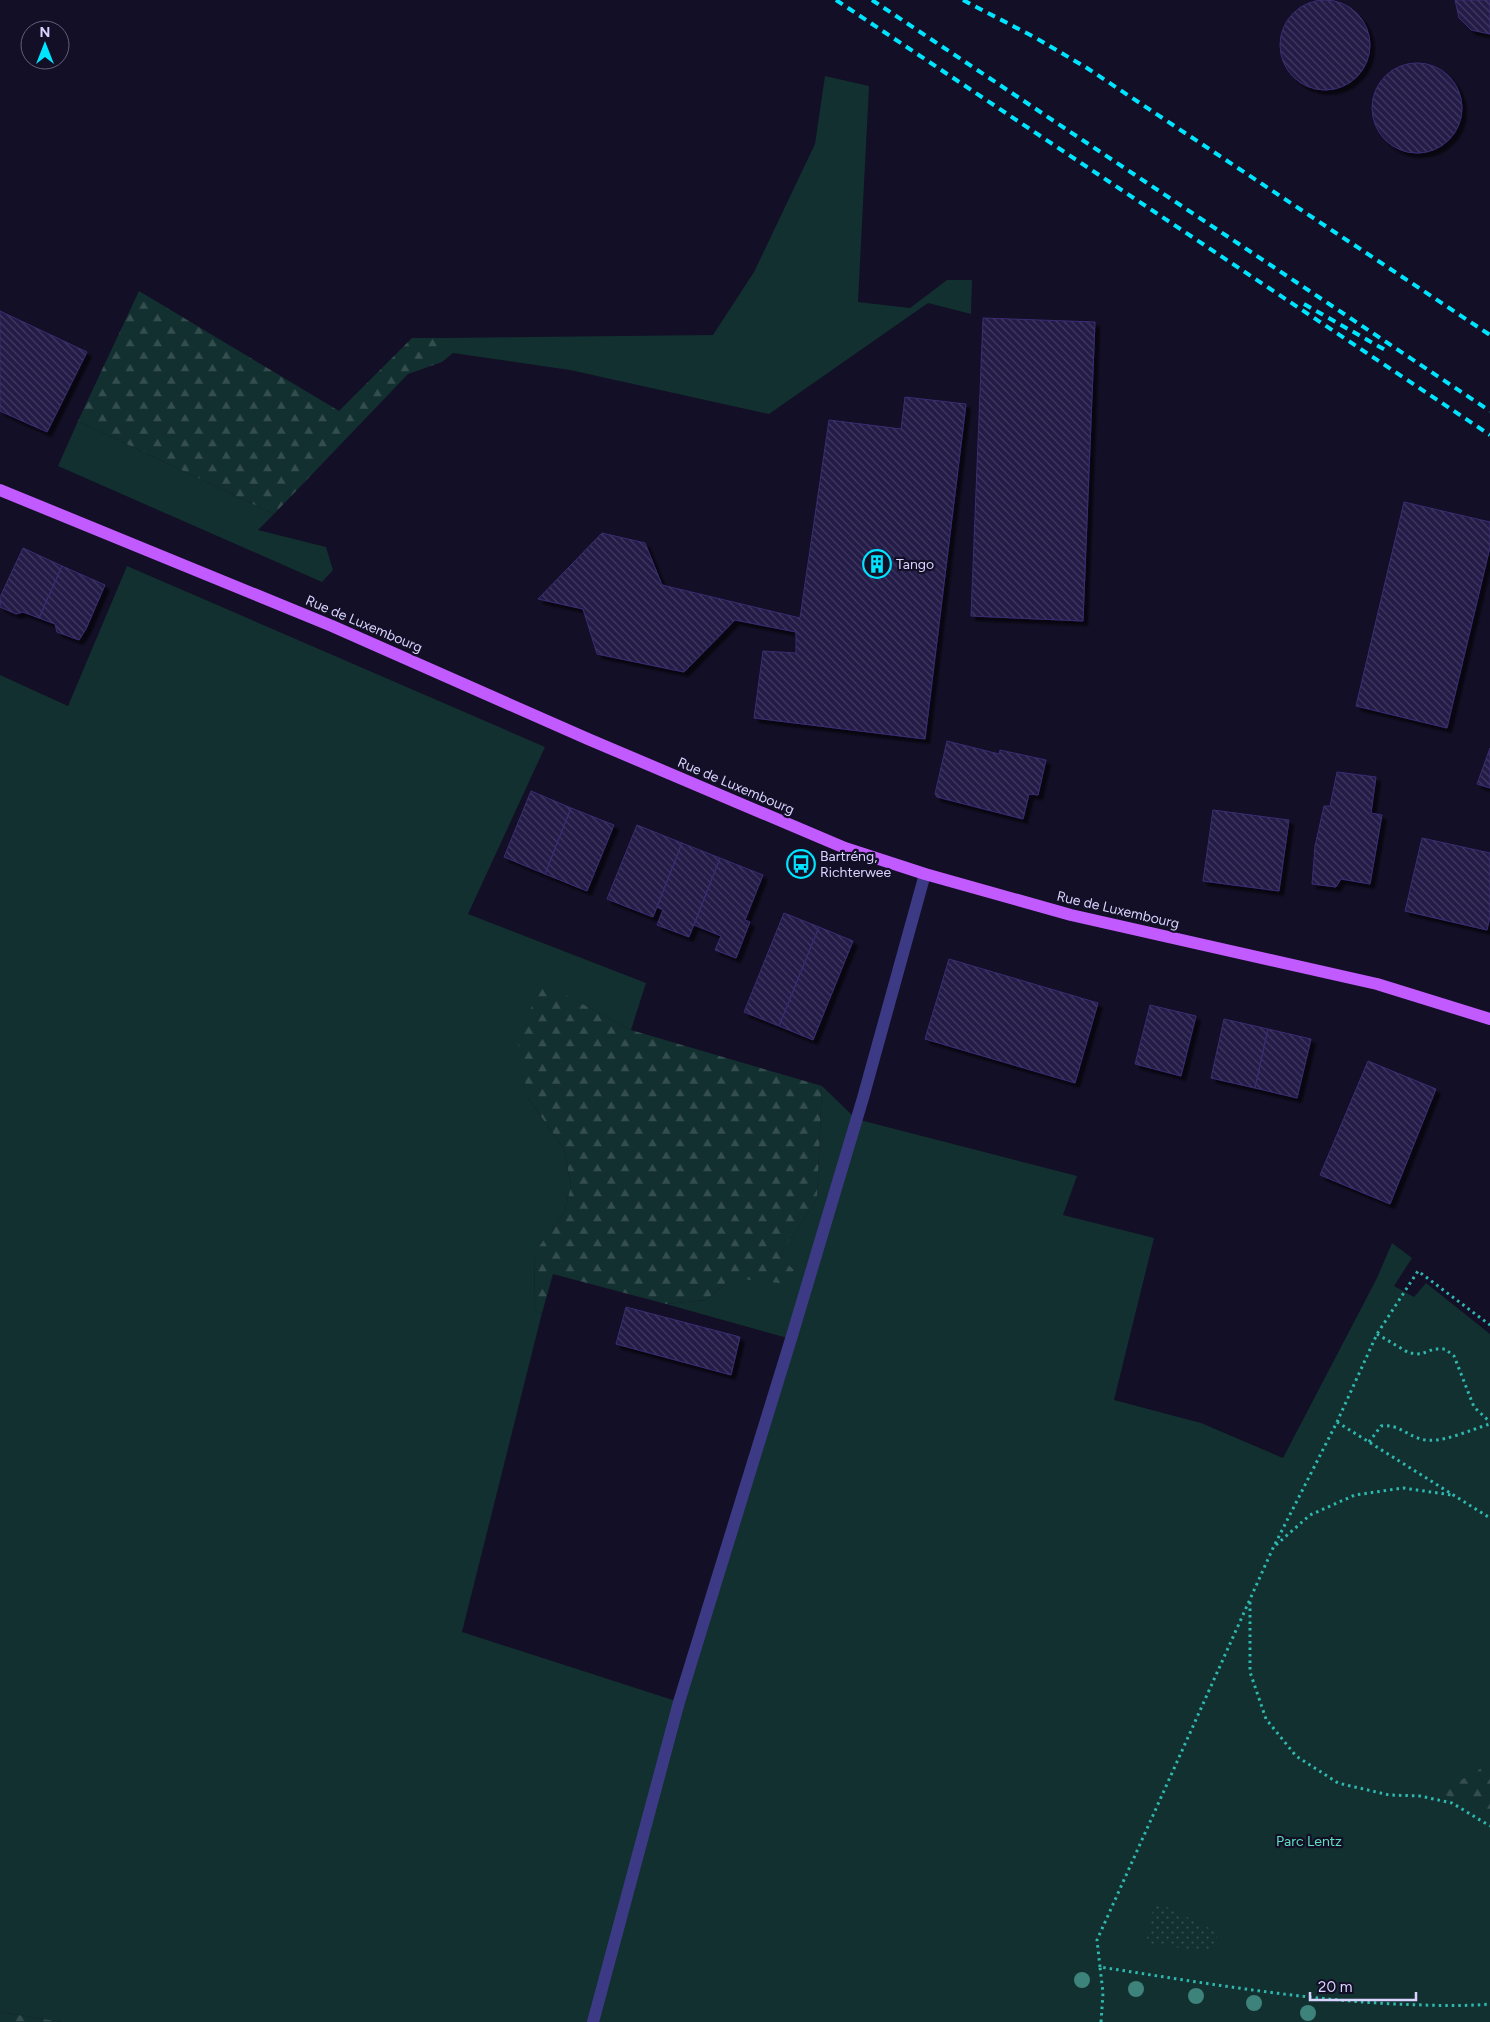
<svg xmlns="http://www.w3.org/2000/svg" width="1490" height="2022" font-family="Figtree,sans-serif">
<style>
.green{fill:#12302f}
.forest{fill:url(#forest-firs)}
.garden{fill:url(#garden-dots)}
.building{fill:url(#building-back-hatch);stroke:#3b2d73;filter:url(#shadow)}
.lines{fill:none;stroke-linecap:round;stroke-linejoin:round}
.path{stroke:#2fb8b0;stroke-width:3;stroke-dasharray:2.5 4;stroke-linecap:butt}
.minor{stroke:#3d3a85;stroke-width:12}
.major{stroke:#c25bff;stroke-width:12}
.rail{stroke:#00e5ff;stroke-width:4;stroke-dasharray:8 6;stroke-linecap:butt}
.tree{fill:#3d827b}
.labels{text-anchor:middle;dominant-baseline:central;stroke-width:4.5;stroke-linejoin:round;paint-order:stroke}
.poi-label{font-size:14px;fill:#d9d4ff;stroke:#130f26;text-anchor:start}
.street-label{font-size:14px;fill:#d9d4ff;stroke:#130f26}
.park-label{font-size:14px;fill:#5fe0c0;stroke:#130f26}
</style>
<defs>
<pattern id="forest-firs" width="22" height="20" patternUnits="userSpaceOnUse" patternTransform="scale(1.25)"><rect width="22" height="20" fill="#12302f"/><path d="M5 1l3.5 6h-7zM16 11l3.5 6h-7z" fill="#344d4e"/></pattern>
<pattern id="garden-dots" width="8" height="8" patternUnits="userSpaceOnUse" patternTransform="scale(1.25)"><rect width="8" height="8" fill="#12302f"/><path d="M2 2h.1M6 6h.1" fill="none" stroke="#344d4e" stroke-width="1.8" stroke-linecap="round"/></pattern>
<pattern id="building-back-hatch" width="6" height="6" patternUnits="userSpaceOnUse" patternTransform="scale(1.25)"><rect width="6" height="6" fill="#241b47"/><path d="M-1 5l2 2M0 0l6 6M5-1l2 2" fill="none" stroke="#433b63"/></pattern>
<filter id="shadow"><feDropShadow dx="4.5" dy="4.5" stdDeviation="1" flood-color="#0009"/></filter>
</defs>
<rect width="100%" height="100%" fill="#130f26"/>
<path class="green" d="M825,76l44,10 -11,216 52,6 37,-28h25l-1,34 -43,-11 -159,111 -199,-44 -117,-17 -11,9v-24l271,-3 41,-63 61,-128z
M78,421l196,93 -16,16 68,17 7,23 -11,12 -264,-116z
M127,566l418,181 -77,167 178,69 -15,47 -85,-45 -18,113 36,51 7,37 -7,27 -29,40 -1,58 8,2 -80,319 217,70 112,-363 -125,-35 40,-4 26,-22 47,-22 38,-57 5,-113 34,33 221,57 -14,39 91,23 -40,162 87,23 82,35 94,-180 15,-35 20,15 -18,28 20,11 12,-14 64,51v688h-1428l-62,-10v-1337l68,31z"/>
<path class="forest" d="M139,291l200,120 73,-73h30v24l-34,12 -134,140 -196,-93z
M545,984l86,46 191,56 -5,113 -38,57 15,14 -5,14 -57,-6 -26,22 -40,4 -113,-30 -11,39 -8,-2 1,-59 29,-39 7,-27 -7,-37 -36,-51 -12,-65z
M1490,1760v56l-14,-9 -41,-16 39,-17z
M0,2012l62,10h-62z"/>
<path class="garden" d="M1155,1901l64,32 -9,19 -64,-9z"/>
<path class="building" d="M1455,0h35v34l-19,-4 -12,-12z
M1280 45a45 45 0 1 1 90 0a45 45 0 1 1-90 0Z
M1372 108a45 45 0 1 1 90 0a45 45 0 1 1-90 0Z
M0,311l87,41 -40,80 -47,-21z
M983,318l112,4 -12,299 -112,-5z
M905,397l61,7 -41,335 -171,-21 9,-67 33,2v-21l-61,-12 -51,52 -87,-18 -14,-45 -45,-10 64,-66 43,10 17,42 138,33 29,-198 72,9z
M1404,502l86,20v25l-43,181 -91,-22z
M23,548l39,18 -23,52 -16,-6 -7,2 -16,-7 1,-12z
M62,566l43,19 -19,44 -7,11 -22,-8 -2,-8 -16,-6z
M947,741l52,13 1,-4 46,10 -8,35 -9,-1 -6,25 -86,-22 -2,-3z
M1490,748v40l-13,-4z
M1337,772l39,5 -5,36 11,2 -12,69 -29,-5 -5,8 -24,-3 3,-38 9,-40h6z
M531,791l40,17 -26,66 -41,-17z
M571,808l43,17 -27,66 -42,-17z
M1213,810l76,10 -10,71 -76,-10z
M637,825l45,18 -29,74 -46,-18z
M1422,838l68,15v64l-3,13 -82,-19z
M682,843l38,15 -31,79 -32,-12 6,-15 -6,-3z
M720,858l43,17 -18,45 5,2 -14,36 -21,-8 6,-14 -27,-11z
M784,913l35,14 -40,99 -35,-14z
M819,927l34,14 -40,99 -34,-14z
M949,959l149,44 -23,80 -150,-44z
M1150,1005l46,11 -15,60 -46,-12z
M1224,1019l44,10 -13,59 -44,-10z
M1268,1029l43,10 -14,59 -42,-10z
M1368,1061l68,28 -46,115 -70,-29z
M626,1307l114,30 -9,38 -115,-31z"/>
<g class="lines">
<path class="path" d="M1377,1334l32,19 12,1 13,-5h11l9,7 20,51 16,15
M1337,1422l153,96
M1369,1442l12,-16c18,-2 25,9 40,13 18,6 51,-10 69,-15
M1276,1545l34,-30 45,-20 48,-7 49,7
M1250,1602v70l16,47 30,37 42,27 51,12 31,1 32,7 38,23
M1100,1967l-3,-27 176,-392 64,-126 40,-88 41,-63 72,54
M1101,2022l2,-29 -3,-26c98,15 196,32 295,37 31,1 63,3 95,0"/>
<path class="minor" d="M593,2022l86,-320 112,-363 72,-241 62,-224"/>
<path class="major" d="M0,490l332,136 256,113 257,109 80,26 146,41 306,69 113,35"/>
<path class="rail" d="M836,0l654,435
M872,0l618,411
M963,0l73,38 51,30 403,267
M1304,304l83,47"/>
</g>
<g class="tree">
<circle cx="1082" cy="1980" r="8"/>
<circle cx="1136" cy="1989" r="8"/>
<circle cx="1196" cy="1996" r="8"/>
<circle cx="1254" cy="2003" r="8"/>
<circle cx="1308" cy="2013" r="8"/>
</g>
<defs>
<symbol id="building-ring" viewBox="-11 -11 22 22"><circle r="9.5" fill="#130f26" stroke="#00e5ff" stroke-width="1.5"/><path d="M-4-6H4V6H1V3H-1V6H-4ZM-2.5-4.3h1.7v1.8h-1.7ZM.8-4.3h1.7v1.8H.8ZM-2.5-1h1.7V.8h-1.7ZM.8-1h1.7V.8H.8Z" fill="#00e5ff"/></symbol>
<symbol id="bus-ring" viewBox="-11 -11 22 22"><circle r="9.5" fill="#130f26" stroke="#00e5ff" stroke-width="1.5"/><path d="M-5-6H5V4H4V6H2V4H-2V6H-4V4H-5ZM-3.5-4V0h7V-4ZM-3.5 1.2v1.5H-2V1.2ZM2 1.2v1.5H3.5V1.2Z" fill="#00e5ff"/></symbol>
</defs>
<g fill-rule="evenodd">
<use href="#building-ring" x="861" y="548" width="32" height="32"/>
<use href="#bus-ring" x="785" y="848" width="32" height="32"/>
</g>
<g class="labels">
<g class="poi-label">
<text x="896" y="564">Tango</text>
<text x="820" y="856">Bartréng,<tspan x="820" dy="16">Richterwee</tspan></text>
</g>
<g class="street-label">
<text transform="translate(364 624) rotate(23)">Rue de Luxembourg</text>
<text transform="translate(736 786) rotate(23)">Rue de Luxembourg</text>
<text transform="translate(1118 910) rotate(13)">Rue de Luxembourg</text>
</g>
<g class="park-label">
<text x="1309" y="1841">Parc Lentz</text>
</g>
</g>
<g transform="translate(45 45)"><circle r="24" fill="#130f26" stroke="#625e7d"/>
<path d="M0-4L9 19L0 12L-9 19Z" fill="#00e5ff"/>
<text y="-8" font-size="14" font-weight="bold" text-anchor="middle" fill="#d9d4ff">N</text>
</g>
<path d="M1310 1992v8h106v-8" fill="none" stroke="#d9d4ff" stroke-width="2.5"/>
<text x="1318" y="1992" font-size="15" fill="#d9d4ff" stroke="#130f26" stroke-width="4" paint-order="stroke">20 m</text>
</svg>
